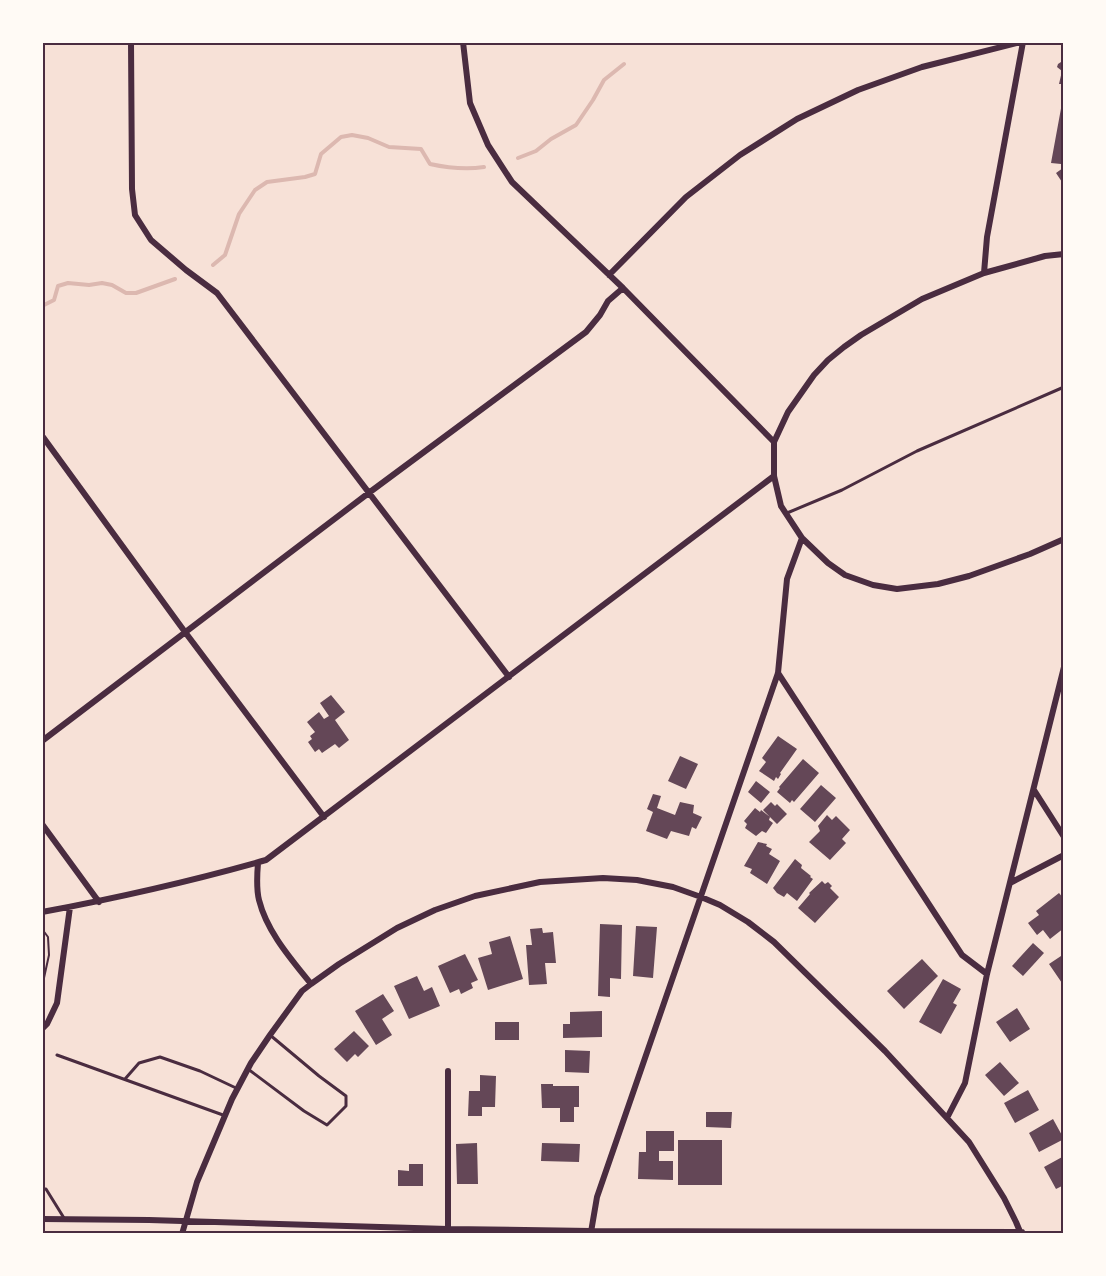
<svg xmlns="http://www.w3.org/2000/svg" width="1106" height="1276" font-family="Raleway,sans-serif">
<style>
.lines{fill:none;stroke-linecap:round;stroke-linejoin:round}
.stream{stroke:#dcb8b0;stroke-width:4}
.building{fill:#644757}
.path{stroke:#4a2c40;stroke-width:2}
.service{stroke:#4a2c40;stroke-width:3}
.minor{stroke:#4a2c40;stroke-width:6}
.neatline{fill:none;stroke:#4a2c40;stroke-width:2}
</style>
<rect width="100%" height="100%" fill="#f7e1d7"/>
<g class="lines">
<path class="stream" d="M518,158l18,-7 15,-12 25,-14 17,-25 11,-20 20,-16
M213,265l12,-10 14,-41 16,-24 12,-8 38,-5 10,-3 6,-20 20,-17 11,-2 16,3 21,9 32,2 9,15c18,4 35,6 54,3
M42,306l12,-6 4,-14 10,-3 21,2 13,-2 10,2 14,8h10l39,-14"/>
</g>
<path class="building" d="M1061,62l3,1v21h-5l3,-13 -5,-4 1,-3z
M1062,103h2v82l-8,-12 7,-5 -2,-4 -10,-1z
M331,695l14,17 -10,8 14,20 -10,8 -4,-4 -13,9 -3,-4 -4,3 -7,-10 4,-3 -2,-3 5,-4 -8,-10 12,-10 5,7 5,-3 -9,-13z
M778,736l19,13 -17,24 1,1 -3,5 -2,-2 -2,4 -15,-10 7,-9 -4,-4z
M680,756l18,8 -12,25 -18,-8z
M803,759l16,14 -25,29 -2,-2 -2,3 -13,-11 3,-4 -1,-1z
M756,781l14,11 -9,11 -13,-11z
M821,785l15,13 -21,24 -15,-13z
M653,794l8,2 -4,12 18,7 5,-13 14,3 -1,8 9,4 -6,12 -4,-2 -3,9 -18,-5 -4,8 -21,-8 7,-19 -6,-3z
M771,802l4,4 2,-2 10,10 -10,10 -14,-14z
M755,808l5,4 1,-2 9,7 -1,3 4,3 -7,10 -4,-2 -6,5 -11,-8 2,-4 -3,-3z
M827,815l5,5 4,-4 14,14 -8,9 4,4 -16,17 -21,-18 11,-11 -2,-5z
M758,842l9,2 -1,2 6,3 -3,5 11,7 -13,23 -17,-11 2,-4 -8,-3z
M795,859l7,6 -1,3 10,8 -1,1 3,2 -16,22 -10,-8 -3,4 -7,-4 -4,-5z
M822,881l3,3 3,-2 4,4 -2,2 9,9 -24,26 -17,-15 12,-14 -1,-1z
M1059,893l5,6v29l-14,11 -7,-9 -6,5 -9,-12 11,-8 -3,-4z
M600,924l22,1 -1,54 -11,-1v19l-12,-1z
M636,926l21,1 -4,51 -20,-2z
M542,928l1,5 10,-1 3,31h-11l2,21 -18,1 -3,-40h6l-2,-16z
M510,936l13,43 -35,11 -10,-32 14,-4 -3,-12z
M1033,943l11,10 -21,23 -11,-10z
M465,954l13,26 -7,3 2,5 -12,6 -2,-5 -9,4 -12,-27z
M1064,954v32l-15,-22z
M922,959l16,17 -34,33 -17,-18z
M417,976l7,15 8,-4 8,19 -31,13 -15,-33z
M943,979l18,10 -8,14 4,2 -16,29 -22,-12z
M383,994l11,17 -12,8 10,16 -16,10 -21,-34z
M1017,1008l13,21 -20,13 -14,-20z
M602,1011v26l-39,1v-14h7v-12z
M495,1022h24v18h-24z
M354,1031l15,15 -11,11 -3,-3 -8,8 -13,-13z
M565,1050l25,1 -1,22 -24,-1z
M1000,1062l19,21 -15,13 -19,-21z
M480,1075l16,1 -1,31h-13v9h-14l1,-25h11z
M541,1084h12v2h26v21h-5v15h-14v-14h-18z
M1028,1090l11,20 -24,13 -11,-20z
M706,1112h26l-1,16 -25,-1z
M1053,1119l11,20 -25,13 -10,-19z
M646,1131h28v20h-15v10h14v19l-35,-1 1,-27h7z
M678,1140h44v45h-44z
M477,1143l1,41h-21l-1,-40z
M542,1143l38,1 -1,18 -38,-1z
M1064,1156v29l-8,4 -12,-22z
M409,1164h14v22h-25v-16l11,1z"/>
<g class="lines">
<path class="path" d="M42,929l6,8 1,18 -7,32"/>
<path class="service" d="M787,513l55,-23 75,-39 147,-64
M57,1055l166,60
M248,1069l56,42 23,14 19,-19v-10l-27,-20 -49,-41
M125,1079l14,-16 21,-6 40,14 36,17
M42,1189h4l18,29"/>
<path class="minor" d="M131,42l1,147 3,26 16,25 35,30 31,23 292,384
M463,42l7,61 18,42 24,37 111,106 151,154
M1064,254l-19,2 -61,17 -62,26 -61,36 -17,12 -16,13 -14,15 -26,37 -14,30v34l7,30 21,32 26,25 17,12 28,10 24,4 41,-5 31,-8 61,-22 34,-15
M984,273l3,-36 36,-195
M609,275l77,-78 54,-42 57,-36 61,-29 64,-23 99,-25
M43,437l142,195 139,185
M778,673l184,282 25,19
M42,741l328,-249 216,-160 14,-17 8,-14 15,-13
M1034,790l30,47
M42,824l57,78
M258,863c-1,12 -2,25 1,37 8,32 32,59 52,84
M1010,883l54,-28
M42,912c75,-14 150,-31 224,-52l508,-384
M42,1029l5,-5 10,-21 13,-96
M448,1071v158
M947,1118l18,-35 22,-109 77,-307
M42,1219l107,1 299,9 143,2 431,1
M591,1232l6,-35 181,-524 9,-94 15,-41
M182,1234l15,-52 35,-83 19,-36 19,-28 32,-44 9,-7 28,-20 58,-36 38,-18 40,-14 65,-14 63,-4 34,2 36,7 28,10 19,8 28,17 26,20 111,109 84,91 35,56 12,24 5,12"/>
</g>
<rect width="1106" height="1276" fill="none" stroke="#fffaf5" stroke-width="87"/>
<rect x="44" y="44" width="1018" height="1188" class="neatline"/>
</svg>
